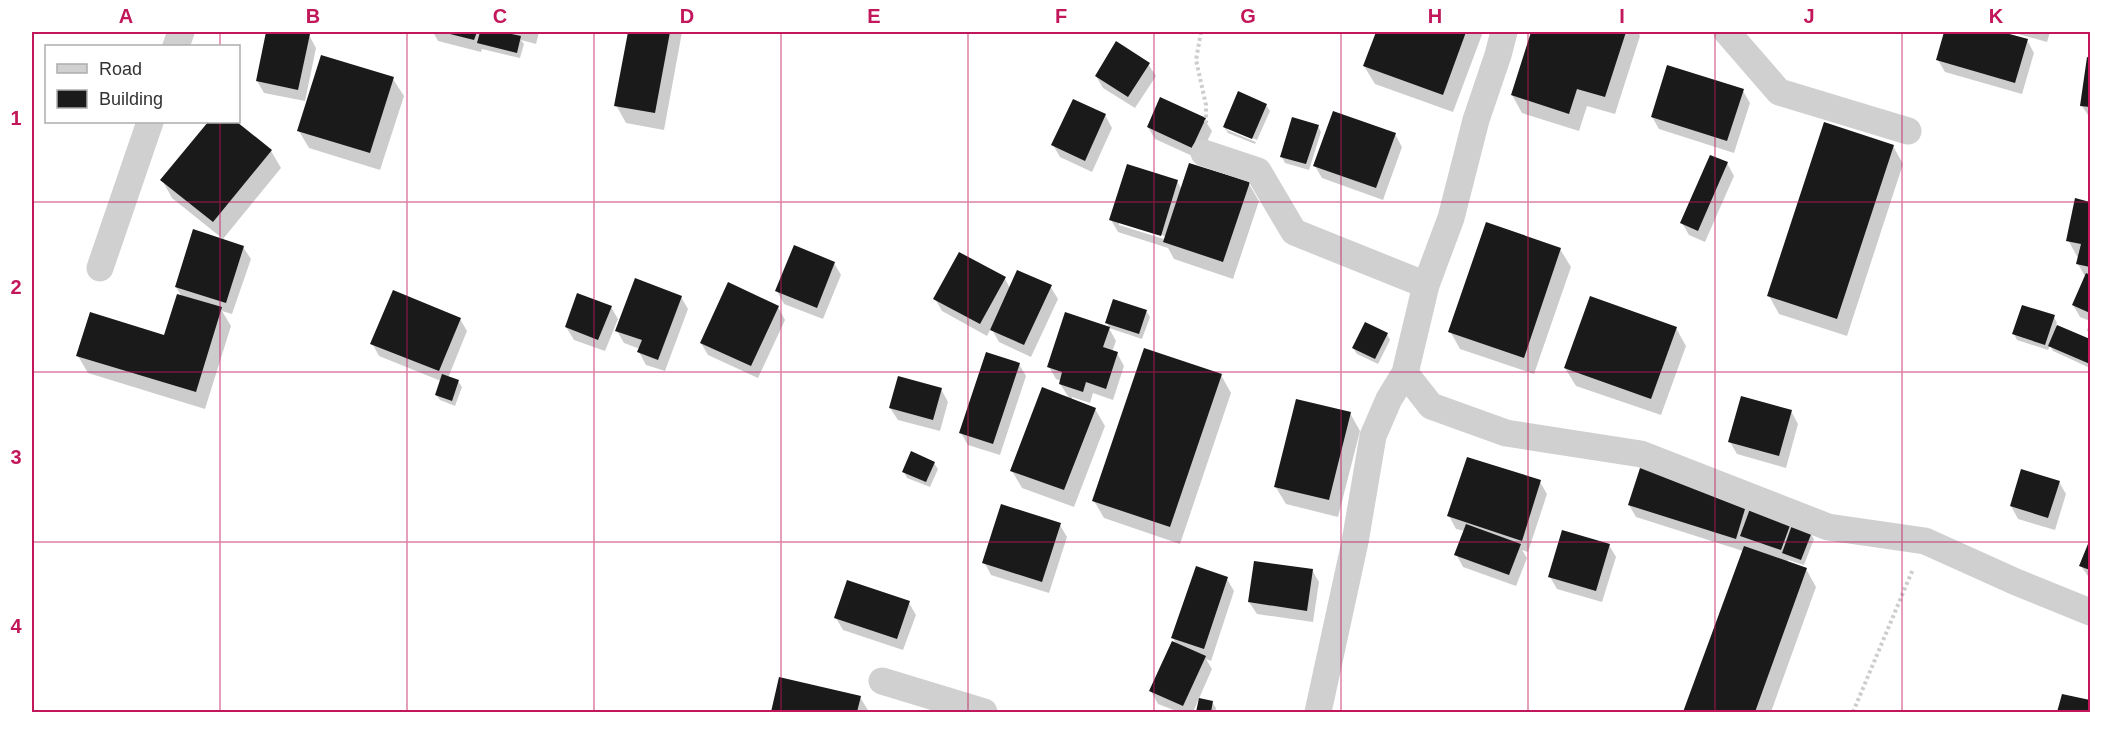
<svg xmlns="http://www.w3.org/2000/svg" width="2122" height="744" font-family="Helvetica,sans-serif">
<style>
.shadow{fill:#0003;fill-rule:evenodd}
.building{fill:#1a1a1a}
.lines{fill:none;stroke-linecap:round;stroke-linejoin:round}
.path{stroke:#cdcdcd;stroke-width:4;stroke-dasharray:3 3;stroke-linecap:butt}
.minor{stroke:#d0d0d0;stroke-width:27}
.grid{fill:none;stroke:#c2185b;stroke-width:1.5;stroke-opacity:0.55}
.neatline{fill:none;stroke:#c2185b;stroke-width:2}
.grid-label{font-size:20px;text-anchor:middle;font-weight:bold;fill:#c2185b}
</style>
<rect width="100%" height="100%" fill="#fff"/>
<path class="shadow" d="M268,32h23l18,3 7,13 -11,53 -41,-8 -7,-12z
M433,32h106l-3,12 -15,-4 3,4 -4,14 -38,-9 -1,3 -43,-11z
M629,32h53l-18,98 -38,-7 -10,-18z
M1377,32h106l-30,80 -78,-28 -11,-18z
M1533,32h105l2,4 -25,78 -28,-8 -8,25 -57,-18 -10,-18z
M1946,32h51l30,8 7,13 -12,41 -77,-22 -7,-12z
M2011,32h39l-3,10z
M2088,59h2v59l-8,-12z
M1148,64l8,12 -21,32 -32,-20 -7,-12z
M393,79l11,17 -24,74 -71,-22 -10,-17z
M1743,91l7,12 -16,50 -75,-24 -7,-12z
M1266,105l4,6 -13,29 -30,-13v3l29,12 -1,2 -27,-11 -4,-6z
M1105,115l7,13 -20,44 -32,-15 -7,-12z
M1204,119l8,12 -13,28 -44,-20 -7,-12z
M210,122h25l36,29 10,17 -58,71 -51,-41 -10,-18z
M1318,126l3,6 -12,38 -24,-7 -3,-6z
M1395,134l7,13 -19,53 -61,-22 -7,-12z
M1893,146l10,18 -56,172 -68,-22 -10,-18z
M1727,163l7,13 -29,66 -16,-7 -7,-12z
M1177,181l5,9 67,-6 10,17 -26,78 -59,-20 -6,-11 -50,-16 -7,-12zM1119,222l49,15 -1,3 -48,-15z
M2077,200l13,3v118l-10,-4 -7,-12 13,-27 -8,-14v-6l-10,-18z
M243,247l8,12 -19,55 -10,-3 9,15 -26,83 -117,-36 -10,-17 87,-19 17,-40 -6,-10z
M1560,249l11,18 -37,107 -74,-25 -10,-18z
M834,263l7,12 -18,44 -39,-15 -7,-13z
M1005,279l5,9 40,-2 8,13 -27,58 -32,-15 -8,-14 -4,8 -45,-25 -7,-12z
M681,297l7,12 -23,62 -19,-6 -7,-13 1,-3 -16,-6 -7,-12z
M611,307l7,12 -13,32 -31,-11 -8,-13z
M778,307l7,13 -27,58 -50,-23 -7,-12z
M1146,311l4,6 -8,22 -33,-11 7,13 -4,11 5,1 7,13 -11,34 -20,-7 -3,10 -18,-6 -1,3 24,9 10,17 -31,81 -52,-19 -10,-17 58,-72 -10,-15 1,-3 -5,-2 -7,-12 17,-53 44,15 -3,-6z
M2054,317l3,6 -1,3 34,15v27l-37,-17 -3,-5 -2,4 -31,-10 -3,-6z
M460,319l7,12 -19,47 10,3 4,6 -7,19 -15,-6 -4,-5 5,-14 -62,-25 -7,-13z
M2090,322v14l-3,-6z
M1676,328l10,18 -25,69 -85,-29 -11,-18z
M1387,334l3,6 -12,24 -21,-10 -4,-6z
M1019,364l7,12 -26,79 -32,-10 -7,-12z
M1221,375l10,18 -51,151 -76,-26 -10,-17z
M941,389l7,13 -8,29 -42,-11 -8,-12z
M1791,411l7,13 -12,44 -49,-14 -7,-12z
M1350,413l10,18 -22,86 -52,-13 -11,-18z
M934,463l4,6 -8,18 -23,-9 -3,-6z
M1642,467l168,66 4,6 -10,26 -16,-5 -1,3 19,6 10,18 -45,125h-86l58,-161 -107,-34 -7,-12z
M1540,482l7,12 -19,58 -6,-2 5,8 -11,28 -53,-19 -7,-13 9,-23 -9,-2 -7,-13z
M2059,482l7,12 -11,36 -37,-11 -7,-13z
M1060,525l7,12 -18,56 -58,-18 -7,-13z
M2090,543v36l-9,-13z
M1609,545l7,12 -14,45 -45,-13 -7,-12z
M1312,570l7,12 -6,40 -56,-8 -8,-12z
M1227,579l7,12 -23,70 -5,-2 6,10 -19,43h-14l-21,-8 -7,-13 26,-46 -4,-7z
M909,603l7,12 -13,35 -60,-20 -7,-12z
M780,679l80,18 9,15h-97z
M2063,695l27,7v10h-32z
M1200,700l12,2 4,6 -1,4h-18z"/>
<path class="building" d="M266,32h33l11,2 -12,56 -42,-9z
M442,32h35l-3,8z
M480,32h22l19,4 -4,17 -40,-10z
M628,32h42l-15,81 -41,-7z
M1376,32h90l-23,63 -80,-29z
M1531,32h95l-21,65 -28,-8 -8,25 -58,-19z
M1944,32h58l26,7 -13,44 -79,-23z
M1116,41l34,22 -22,34 -33,-21z
M321,55l73,22 -24,76 -73,-22z
M2087,57l3,1v49l-10,-1z
M1667,65l77,24 -17,52 -76,-24z
M1238,91l29,13 -15,35 -29,-12z
M1160,97l46,21 -14,30 -45,-21z
M1073,99l33,15 -21,47 -34,-16z
M1333,111l63,22 -20,55 -63,-22z
M1292,117l27,8 -13,39 -26,-7z
M208,122h29l35,28 -59,72 -53,-42z
M1824,122l70,23 -57,174 -70,-23z
M1710,155l18,7 -30,69 -18,-8z
M1189,163l61,19 -27,80 -60,-20z
M1127,164l51,16 -17,56 -52,-16z
M2075,198l15,4v65l-14,-3 5,-20 -15,-3z
M1486,222l75,26 -37,110 -76,-26z
M193,229l51,17 -18,57 -51,-16z
M794,245l41,17 -18,46 -42,-17z
M959,252l47,25 -26,47 -47,-25z
M1017,270l35,15 -28,60 -34,-15z
M2086,273l4,2v38l-18,-8z
M635,278l47,18 -24,64 -21,-8 5,-12 -27,-9z
M728,282l51,24 -28,60 -51,-23z
M393,290l68,28 -22,53 -69,-27z
M577,293l35,13 -14,34 -33,-13z
M177,294l45,13 -26,85 -120,-36 14,-44 74,23z
M1590,296l87,31 -26,72 -87,-31z
M1113,299l34,11 -8,24 -34,-11z
M2022,305l33,10 -10,30 -33,-11z
M1065,312l45,15 -7,20 15,5 -12,37 -20,-7 -3,10 -24,-8 3,-12 -15,-5z
M1365,322l23,11 -13,26 -23,-11z
M2057,325l33,14v25l-42,-18z
M1144,348l78,26 -52,153 -78,-26z
M986,352l34,11 -27,81 -34,-11z
M442,374l17,6 -7,21 -17,-6z
M898,376l44,12 -9,32 -44,-12z
M1042,387l54,21 -32,82 -54,-19z
M1741,396l51,14 -13,46 -51,-14z
M1296,399l55,13 -22,88 -55,-13z
M911,451l24,11 -9,20 -24,-10z
M1467,457l74,23 -19,61 -75,-25z
M1641,465l107,34 -12,40 -108,-34z
M2021,469l39,12 -12,37 -38,-12z
M1001,504l60,19 -19,59 -60,-19z
M1751,506l41,14 -11,30 -41,-14z
M1466,524l55,20 -12,31 -55,-20z
M1792,525l20,7 -11,28 -19,-7z
M1562,530l48,14 -14,47 -48,-14z
M2090,539v31l-11,-4z
M1744,546l63,22 -52,144h-72z
M1254,561l59,8 -6,42 -59,-9z
M1196,566l32,11 -24,72 -33,-11z
M847,580l63,21 -13,38 -63,-21z
M1172,641l34,15 -23,50 -34,-15z
M779,677l82,19 -4,16h-86z
M2062,694l28,6v12h-33z
M1199,698l14,3 -2,11h-15z"/>
<g class="lines">
<path class="path" d="M1201,32l-5,28 10,45v18
M1853,712l60,-143"/>
<path class="minor" d="M1727,32l52,60 129,39
M176,46l5,-14
M1204,153l54,18 36,61 132,53
M100,268l50,-146
M1405,373l26,33 75,27 135,21 187,73 97,14 91,41 74,30
M882,681l102,31
M1318,712l37,-170 18,-106 16,-37 16,-26 21,-88 25,-67 25,-98 22,-65 6,-23"/>
</g>
<path class="grid" d="M220,32v14M407,32v680M594,32v680M781,32v680M968,32v680M1154,32v680M1341,32v680M1528,32v680M1715,32v680M1902,32v680M220,122v590M32,202h2058M32,372h2058M32,542h2058"/>
<rect width="2122" height="744" fill="none" stroke="#ffffff" stroke-width="66"/>
<rect x="45" y="45" width="195" height="78" fill="#ffffff" stroke="#adadad" stroke-width="1.5"/>
<rect x="57" y="64" width="30" height="9" fill="#d0d0d0" stroke="#adadad" stroke-width="1.5"/>
<text x="99" y="75" font-size="18" fill="#333333">Road</text>
<rect x="57" y="90" width="30" height="18" fill="#1a1a1a" stroke="#adadad" stroke-width="1.5"/>
<text x="99" y="105" font-size="18" fill="#333333">Building</text>
<rect x="33" y="33" width="2056" height="678" class="neatline"/>
<g class="grid-label">
<text x="126" y="23">A</text>
<text x="313" y="23">B</text>
<text x="500" y="23">C</text>
<text x="687" y="23">D</text>
<text x="874" y="23">E</text>
<text x="1061" y="23">F</text>
<text x="1248" y="23">G</text>
<text x="1435" y="23">H</text>
<text x="1622" y="23">I</text>
<text x="1809" y="23">J</text>
<text x="1996" y="23">K</text>
<text x="16" y="125">1</text>
<text x="16" y="294">2</text>
<text x="16" y="464">3</text>
<text x="16" y="633">4</text>
</g>
</svg>
